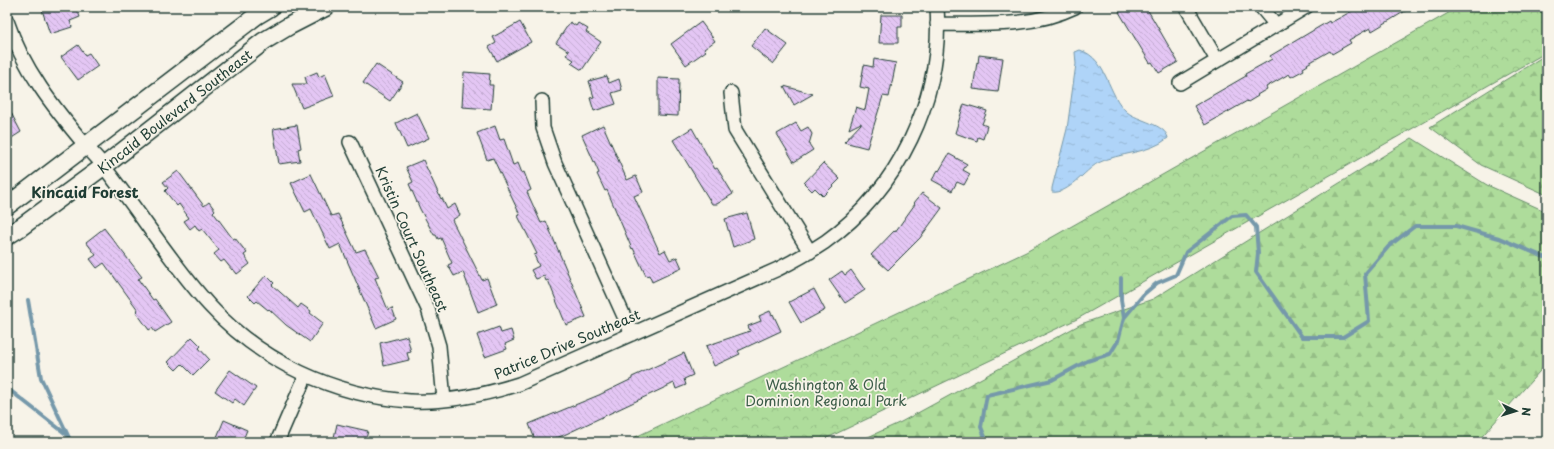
<svg xmlns="http://www.w3.org/2000/svg" width="1554" height="449" font-family="'Playpen Sans',sans-serif">
<style>
.forest{fill:url(#forest-firs);stroke:#668c68}
.park{fill:url(#park-crowns);stroke:#668c68}
.water{fill:url(#water-ripples);stroke:#7598aa}
.lines{fill:none;stroke-linecap:round;stroke-linejoin:round}
.stream{stroke:#7598aa;stroke-width:4}
.building{fill:url(#building-back-hatch);stroke:#1f3d34}
.minor-casing{stroke:#1f3d34;stroke-width:16}
.tertiary-casing{stroke:#1f3d34;stroke-width:20}
.minor{stroke:#f7f3e8;stroke-width:13}
.tertiary{stroke:#f7f3e8;stroke-width:17}
.labels{text-anchor:middle;dominant-baseline:central;stroke-width:3.5;stroke-linejoin:round;paint-order:stroke}
.street-label{font-size:14px;fill:#1f3d34;stroke:#f7f3e8}
.park-label{font-size:14px;fill:#3c5d49;stroke:#f7f3e8}
.neighbourhood-label{font-size:15px;font-weight:bold;fill:#1f3d34;stroke:#f7f3e8}
</style>
<defs>
<pattern id="forest-firs" width="22" height="20" patternUnits="userSpaceOnUse"><rect width="22" height="20" fill="#aedc9b"/><path d="M5 1l3.5 6h-7zM16 11l3.5 6h-7z" fill="#95be86"/></pattern>
<pattern id="park-crowns" width="20" height="18" patternUnits="userSpaceOnUse"><rect width="20" height="18" fill="#aedc9b"/><path d="M2 6a3 3 0 1 1 6 0M12 15a3 3 0 1 1 6 0" fill="none" stroke="#95be86"/></pattern>
<pattern id="water-ripples" width="26" height="14" patternUnits="userSpaceOnUse"><rect width="26" height="14" fill="#afd4f8"/><path d="M2 4q2-2 4 0t4 0M15 11q2-2 4 0t4 0" fill="none" stroke="#96b7d5"/></pattern>
<pattern id="building-back-hatch" width="6" height="6" patternUnits="userSpaceOnUse"><rect width="6" height="6" fill="#e4c6f4"/><path d="M-1 5l2 2M0 0l6 6M5-1l2 2" fill="none" stroke="#c3abd2"/></pattern>
</defs>
<rect width="100%" height="100%" fill="#f7f3e8"/>
<filter id="ink" filterUnits="userSpaceOnUse"><feTurbulence type="fractalNoise" baseFrequency=".025" numOctaves="2"/><feDisplacementMap in="SourceGraphic" scale="8" xChannelSelector="R" yChannelSelector="G"/><feConvolveMatrix kernelMatrix="1 2 1 2 8 2 1 2 1" color-interpolation-filters="sRGB"/></filter>
<g filter="url(#ink)">
<path class="forest" d="M1547,54v141l-66,-30 -51,-38z
M1412,138l75,47 60,27v151l-70,79h-620l44,-20 180,-98 72,-25z"/>
<path class="park" d="M1459,7h88v45l-470,267 -250,119 -9,4h-193l401,-190z"/>
<path class="water" d="M1080,50c28,9 27,45 47,62 11,9 38,12 41,26 -19,16 -48,14 -70,25 -13,7 -30,32 -46,29v-4l15,-59 9,-65 -1,-12z"/>
<g class="lines">
<path class="stream" d="M1121,278v22l3,18
M28,300l13,78 30,64
M7,388l59,46
M987,442l-6,-15 6,-32 65,-15 35,-19 23,-7 8,-13 6,-23 20,-24 13,-11 19,-8 10,-23 46,-36 14,-1 10,12 2,26 -2,19 46,65h41l26,-16 -4,-47 24,-28 26,-20h41l43,12 45,19h3"/>
</g>
<path class="building" d="M41,7h26l1,3 8,-3 4,10 -10,4 2,6 -22,7z
M1128,7h18l32,55 -19,11 -7,-11 -2,1 -31,-51z
M1359,7h53l-40,24 -2,-3 -21,12 2,3 -19,11 -2,-3 -23,13 1,1 -5,3 1,2 -13,7 -2,-3 -23,13 1,2 -10,6 1,1 -10,6 -1,-1 -42,24 -11,-19 52,-30 -1,-2 27,-15 -2,-3 59,-35 1,2 13,-7z
M881,15h21v12h-4v16h-19z
M520,22l11,20 -34,19 -8,-14 7,-4 -3,-6z
M570,22l6,4 2,-3 10,6 -2,3 15,10 -19,28 -11,-7 3,-3 -8,-5 3,-4 -13,-8z
M701,22l14,19 -11,8 2,2 -20,14 -15,-21z
M765,28l23,17 -15,19 -22,-18z
M78,45l7,10 4,-2 9,13 -20,14 -17,-23z
M979,55l24,3 -5,34 -25,-3 4,-27 1,1z
M874,59l22,4 -7,34 -6,-1 -16,52 -23,-6 17,-18v-1l-12,6 7,-22 9,3 4,-21 -9,-2 4,-22 9,2z
M376,64l27,18 -13,19 -27,-18z
M317,72l2,5 6,-3 9,22 -32,12 -10,-24h15l-2,-7z
M464,72l26,2 -1,11h4l-2,24 -29,-2z
M607,76l2,7 10,-4 3,11 -10,3 4,11 -22,7 -4,-13 4,-1 -5,-16z
M658,78l21,1 -1,37 -20,-1z
M784,86l29,8 -19,11z
M964,104l23,7 -5,13 5,2 -4,13 -5,-2 -1,4 -22,-8z
M7,105l14,27 -14,9z
M417,113l12,25 -22,10 -11,-25z
M796,123l5,8 7,-4 4,7 -3,10 4,6 -19,12 -17,-28z
M297,125l4,23 -3,1 2,12 -21,3 -6,-35z
M603,125l24,55 9,-4 7,16 -9,4 26,57 5,-3 5,10 7,-3 5,11 -30,14 -3,-7 -3,1 -13,-28 -1,1 -25,-59 -2,1 -8,-17 2,-1 -17,-38z
M495,126l5,14 4,-1 9,26 5,-2 4,10 2,-1 7,18 -4,2 14,31 5,-2 40,96 -20,8 -18,-45 -2,1 -2,-5 -8,3 -5,-9 8,-4 -5,-11 3,-1 -19,-38 2,-1 -27,-57 -6,2 -10,-27z
M692,128l23,41 2,-1 16,26 -16,10h-5l-39,-64z
M949,154l18,10 -4,6 7,4 -6,11 -7,-3 -5,9 -20,-11 6,-10 1,1z
M423,160l18,39 1,-1 5,11 8,-5 5,11 -8,5 30,60 5,-2 10,26 -19,8 -15,-40 -9,4 -6,-11 4,-2 -11,-25 -3,1 -2,-4h-2l-14,-26 -11,-25 4,-2 -7,-15z
M823,163l17,16 -17,17 -8,-8 -3,3 -8,-8z
M178,171l26,35 5,-4 6,8 -2,2 20,27 2,-1 12,15 -3,2 6,9 -13,10 -4,-5 -1,1 -8,-10 -3,2 -7,-8 5,-4 -17,-21 -3,2 -4,-6 -5,4 -6,-8 5,-3 -10,-14 -2,2 -12,-15 3,-3 -5,-6z
M311,174l20,42 7,-2 18,38 9,-3 14,28 -4,1 13,32 4,-2 4,11 -20,9 -36,-84 -10,5 -19,-40 -6,3 -14,-29z
M922,193l20,15 -22,30 -32,32 -17,-15 23,-24 1,1 20,-28 -1,-1z
M747,213l7,26 -21,8 -8,-28z
M104,228l38,49 -4,2 15,21 2,-1 16,23 -16,10 -3,-4 -3,2 -13,-18 2,-2 -34,-47 -7,5 -7,-9 6,-4 -10,-13z
M851,270l14,20 -20,13 -16,-23 13,-9 3,4z
M266,275l8,8 -2,2 26,23 3,-4 10,7 -1,2 13,10 -13,19 -24,-17 -17,-16 -1,1 -11,-9 -2,2 -7,-7z
M814,289l11,21 -24,13 -12,-21z
M770,311l2,4 1,-1 8,17 -43,20 2,3 -26,12 -8,-20 44,-15 -2,-5 13,-5 -2,-5z
M499,327l2,6 10,-3 3,10 -9,4 2,5 -22,8 -8,-22z
M407,336l4,16 -4,1 2,7 -25,6 -4,-23z
M192,337l9,9 -2,2 10,11 -16,16 -11,-11 -6,6 -8,-8z
M684,353l9,22 -9,4 2,6 -10,4 -2,-6 -6,3 -104,49 -18,7h-10l-7,-18 70,-29 33,-16v-2z
M230,370l26,18 -12,18 -9,-7 -3,4 -17,-12z
M224,420l23,10 -5,12h-24l2,-4 -3,-1z
M337,424l31,7 -3,11h-32z"/>
<g class="lines">
<defs>
<path id="minor" d="M1186,7l31,53
M1261,7l15,18
M7,21c16,48 47,87 79,125 6,7 13,13 18,21 36,45 66,95 105,138 51,56 125,91 201,96 37,2 74,-6 109,-17l259,-115c16,-8 32,-17 47,-27 74,-53 118,-144 112,-235
M937,24c48,0 94,4 138,-17
M1180,83l126,-76
M731,93l4,37 75,122
M542,101l1,27 12,35 77,171
M350,142l78,167 11,37 5,54
M277,442l29,-67"/>
<g id="tertiary">
<path d="M7,206l249,-190 15,-9"/>
<path id="s1" d="M7,236l14,-9 83,-61 160,-125 25,-15 37,-19"/>
</g>
</defs>
<use href="#minor" class="minor-casing"/>
<use href="#tertiary" class="tertiary-casing"/>
<use href="#minor" class="minor"/>
<use href="#tertiary" class="tertiary"/>
</g>
</g>
<g class="labels">
<g class="street-label">
<text stroke="none"><textPath href="#s1" startOffset="209">Kincaid Boulevard Southeast</textPath></text>
<text transform="translate(412 239) rotate(66)">Kristin Court Southeast</text>
<text transform="translate(567 344) rotate(-23)">Patrice Drive Southeast</text>
</g>
<g class="park-label">
<text x="826" y="384">Washington &amp; Old<tspan x="826" dy="16">Dominion Regional Park</tspan></text>
</g>
<g class="neighbourhood-label">
<text x="85" y="191">Kincaid Forest</text>
</g>
</g>
<rect width="1554" height="449" fill="none" stroke="#f7f3e8" stroke-width="24"/>
<rect x="12" y="12" width="1530" height="425" fill="none" stroke="#1f3d34" stroke-width="1.5" filter="url(#ink)"/>
<g transform="translate(1516 411) rotate(94)" stroke="#f7f3e8" stroke-width="3" paint-order="stroke">
<path d="M0-3L7 15L0 10L-7 15Z" fill="#1f3d34"/>
<text y="-6" font-size="11" font-weight="bold" text-anchor="middle" fill="#1f3d34">N</text>
</g>
</svg>
